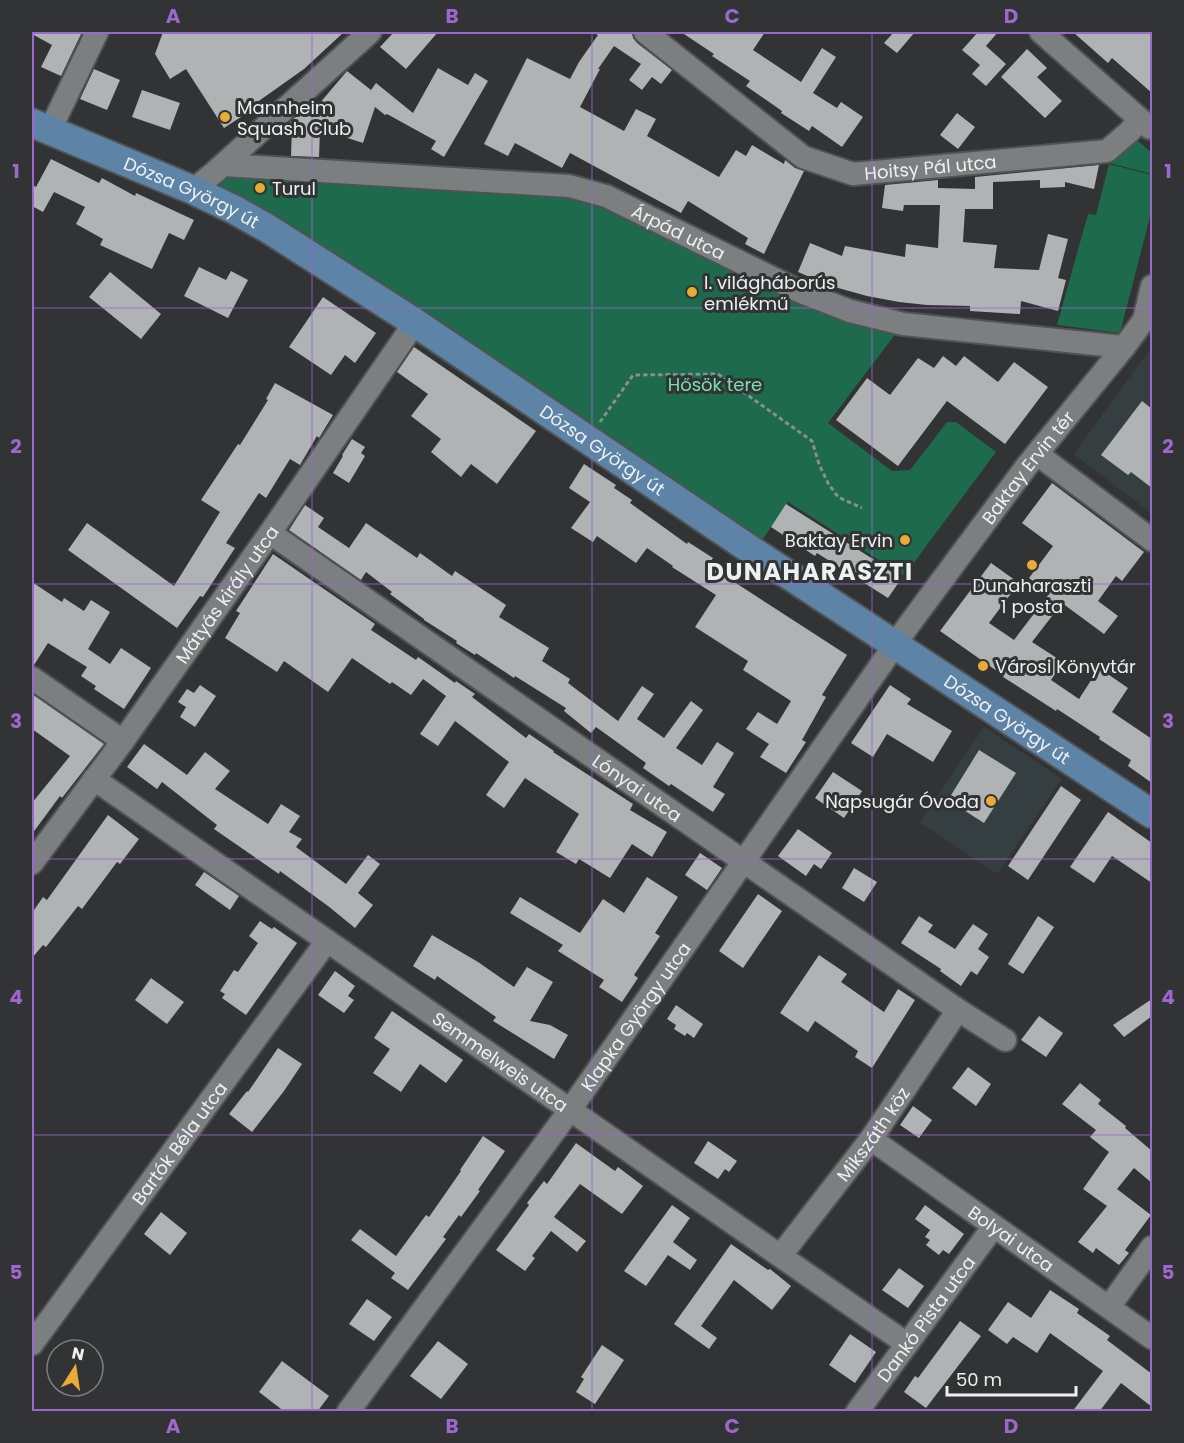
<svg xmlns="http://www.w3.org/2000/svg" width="1184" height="1443" font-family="Poppins,sans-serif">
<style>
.built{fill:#353f42}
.green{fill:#1e6a4c}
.building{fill:#b0b3b3}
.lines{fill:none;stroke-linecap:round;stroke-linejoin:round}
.minor-casing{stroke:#505253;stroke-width:26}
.major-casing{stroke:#505253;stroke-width:32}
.path{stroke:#8b8d8e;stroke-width:3;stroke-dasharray:4.5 3;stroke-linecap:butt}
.minor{stroke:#7c7f80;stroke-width:22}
.major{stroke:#5d84a6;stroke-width:28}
.grid{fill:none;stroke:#9e67ce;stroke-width:1.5;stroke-opacity:0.55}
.poi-dot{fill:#e9ab38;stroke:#313334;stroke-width:2}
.labels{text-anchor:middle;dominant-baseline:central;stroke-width:6;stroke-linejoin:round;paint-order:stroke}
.poi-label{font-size:18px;fill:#eef0f0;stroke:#313334;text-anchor:start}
.street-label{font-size:18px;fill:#eef0f0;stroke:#313334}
.park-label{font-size:18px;fill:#78dfb0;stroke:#313334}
.district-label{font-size:24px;font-weight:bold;letter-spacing:1.5px;fill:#eef0f0;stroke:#313334}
.neatline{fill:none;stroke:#9e67ce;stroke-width:2}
.grid-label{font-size:20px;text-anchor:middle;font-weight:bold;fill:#9e67ce}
</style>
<rect width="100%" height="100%" fill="#313334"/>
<path class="built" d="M1152,346v168l-78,-60z
M984,727l78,52 -65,95 -77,-52z"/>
<path class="green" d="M1131,135l20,17 1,3v19l-43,-11z
M1109,164l43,11v34l-32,124 -63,-8 31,-111 8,1z
M223,165l346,21 334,138 -75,99 64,48 18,-1 37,-48h9l40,30 -92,124 -116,-74 -34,50 -561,-362z"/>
<path class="building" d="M32,32h50l-21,44 -20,-9 11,-22 -20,-11z
M163,32h181l-40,37 -48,34 2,3 -34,22 -38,-59 -16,10 -15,-25z
M394,32h44l-32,37 -26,-22z
M592,32h40l1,6 4,5 35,27 -11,14 -9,-7 -10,13 -13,-10 12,-16 -27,-18 -16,23h2l-20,38 44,24 12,-22 20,10 -9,17 72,41 17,-27 10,6 6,-11 32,19 1,-4 10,8 9,3 -40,83 -19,-10 3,-6 -60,-37 -7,12 -111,-60 -8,15 -47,-25 -7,13 -24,-12 43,-86 43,21 9,-17 19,-27z
M681,32h84l-12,18 48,32 21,-34 14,9 -23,36 24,15 4,-6 22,15 -21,30 -30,-21 -3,5 -28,-18 1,-2 -36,-25 4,-5 -38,-25 2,-2z
M894,32h21l-18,21 -13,-10z
M978,32h20l-12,14 20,18 -20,22 -14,-12 8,-9 -18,-15z
M1073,32h79v61l-40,-35 -4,5z
M1027,49l20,19 -10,9 25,24 -17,17 -44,-41z
M438,68l30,17 7,-12 13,8 -44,76 -13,-8 5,-8 -49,-27 -2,1 -10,-8 -12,36 -43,-14 -1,28 -28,-1 1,-28 -4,-4 27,-24 4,4 28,-33 24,19 5,-7 37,30z
M94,69l26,11 -13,30 -27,-11z
M142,90l38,13 -10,27 -38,-13z
M957,113l18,14 -17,22 -18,-14z
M51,159l48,24 3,-5 33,18 1,-3 58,27 -10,20 -15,-7 -17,36 -52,-24 3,-6 -27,-15 9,-17 -31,-15 -11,20 -11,-6v-21l4,2z
M1099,165l-5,24 -29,-7v5l-25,1v-8l-47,2v27h-28l-2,33 34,3 -3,23 45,2 9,-36 20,5 -10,39 8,2 -8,31 -37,-10 -1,13 -50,-3v-5l-43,-1 -28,-3 -32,-6 -36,-10 -33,-14 12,-29 32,13 3,-10 60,11 1,-13 32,4 2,-43h-36l-1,6 -21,-3 3,-23 53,-5v8l37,1v-12z
M199,267l27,13 5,-9 17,9 -20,38 -44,-22z
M110,272l51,42 -20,25 -52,-42z
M323,297l53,36 -21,30 -10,-8 -14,20 -42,-28z
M414,347l122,84 -39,53 -26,-20 -10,13 -30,-25 10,-13 -30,-23 17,-22 -31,-22z
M943,356l13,10 8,-10 34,26 16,-20 34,25 -43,57 -58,-43 -49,65 -62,-46 31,-42 23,17 28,-37 16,10z
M275,383l58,32 -14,23 -2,-2 -17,29 -10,-6 -24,39 -7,-5 -33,50 9,5 -32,49 -3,-1 -23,32 -109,-78 19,-27 87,63 46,-74 -19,-12 37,-56 2,1 28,-45 -2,-1z
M1142,401l10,8v79l-21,-16 -3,3 -27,-20z
M352,439l13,8 -4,6 4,3 -16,27 -16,-10 10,-17 -1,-1z
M584,464l32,21 -2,3 18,12 -2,3 57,41 1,-2 25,16 -5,7 139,90 -25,40 4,2 -24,43 4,2 -20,31 -26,-16 9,-13 -23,-15 12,-17 19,12 14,-23 -48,-31 5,-9 -53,-34 21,-32 -44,-28 1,-1 -26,-18 -11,15 -39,-27 -4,6 -22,-14 19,-26 -21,-14z
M1052,483l92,69 -22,29 -6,-5 -18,25 20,15 -14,18 -42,-31 -30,39 31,20 -12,18 28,19 20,-31 29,20 -16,24 40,27v44l-24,-17 3,-6 -32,-21 1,-2 -43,-28 -1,2 -53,-34 1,-1 -64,-45 51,-68 28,20 -30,40 25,17 35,-46 -20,-16 24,-32 -31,-23z
M786,504l90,57 25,18 -13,19 -71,-45 -2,3 -44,-29z
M305,505l19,13 -6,9 31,21 17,-25 51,35 3,-5 32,23 3,-5 51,34 -7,12 50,31 -7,13 28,18 -2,4 50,38 24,-35 12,8 -17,25 27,19 27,-37 12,9 -27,38 26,17 15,-23 17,11 -21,34 12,7 -12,18 -42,-28 -2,2 -26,-18 3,-5 -50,-36 -5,6 -27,-22 2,-3 -51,-32 -1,2 -38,-25 -1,2 -19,-12 1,-2 -33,-21v-1l-34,-25 2,-2 -26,-20 -5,8 -72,-50z
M273,554l102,70 -4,6 45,30 2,-3 37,26 1,-2 19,13 -3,3 54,41 3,-4 25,17 -1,1 80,52 -3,6 37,22 -15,25 -20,-13 -22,34 -31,-19 -3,5 -20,-12 23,-38 -54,-36 -21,30 -18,-13 23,-33 -54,-41 -17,25 -18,-12 26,-38 -23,-17 -12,16 -19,-13 -2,2 -38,-26 -24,34 -44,-31 -7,11 -52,-34 15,-25 -4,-2z
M32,582l30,20 2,-4 20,13 7,-11 19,12 -22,37 22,15 11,-16 30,20 -27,41 -30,-20 2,-3 -15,-10 6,-9 -39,-24 -14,22h-2z
M200,685l16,11 -21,31 -15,-10 6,-10 -8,-5 9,-13 7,4z
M890,685l21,14 -4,5 45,27 -19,31 -46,-28 -14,23 -22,-14z
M32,694l72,50 -42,54 -2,-2 -28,38v-31l38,-47 -38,-27z
M144,744l43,31 18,-23 25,19 -15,18 53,35 13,-20 19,12 -11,16 13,7 -6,8 50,37 22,-29 12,9 -22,29 15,12 -18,23 -27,-22 -48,-35 -1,3 -65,-45 3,-4 -55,-43 -5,7 -30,-22z
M979,750l37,23 -32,50 -36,-23z
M833,772l29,19 -18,27 -29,-20z
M1061,786l20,14 -53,80 -20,-14z
M1108,812l44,31v40l-40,-27 -18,27 -24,-16z
M108,815l31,24 -19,25 -3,-2 -35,47 -4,-3 -32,41 -3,-2 -11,13v-45l11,-16 4,3z
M798,829l34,24 -11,16 -7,-5 -8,12 -28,-20z
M700,853l22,15 -15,22 -22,-15z
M854,868l23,14 -13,20 -22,-14z
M204,872l35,24 -9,14 -35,-25z
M647,877l31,20 -23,36 5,3 -26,39 4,3 -16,24 -23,-15 5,-7 -46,-29 5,-6 -53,-32 10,-16 60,36 23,-34 21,14z
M758,894l24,17 -39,57 -24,-17z
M919,916l14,9 -5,7 27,17 18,-25 15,10 -10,15 11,8 -12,18 -6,-4 -10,15 -21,-15 1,-2 -40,-26z
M1038,916l16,11 -31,47 -15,-10z
M260,921l12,8 2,-2 23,16 -51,72 -24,-17 3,-4 -5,-3 14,-21 4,2 20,-29 -9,-7z
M432,935l46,27 36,25 13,-20 26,15 -23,39 20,4 18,10 -14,24 -61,-38 3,-4 -59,-41 -2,4 -22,-14z
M819,955l28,19 -6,8 43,30 14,-23 17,11 -43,68 -17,-11 3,-6 -43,-30 -7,11 -28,-19z
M335,971l20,15 -7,10 6,4 -10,13 -26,-18z
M151,978l33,24 -17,22 -32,-24z
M1152,999v17l-28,21 -11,-12z
M676,1005l27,19 -9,14 -7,-5 -2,3 -11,-7 2,-4 -9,-6z
M392,1011l71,49 -17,23 -26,-19 -19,28 -28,-19 17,-24 -16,-11z
M1039,1016l24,17 -17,24 -25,-17z
M278,1048l24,16 -18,27 -32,41 -23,-18 18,-23 1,1z
M968,1067l23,17 -15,22 -24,-18z
M1080,1083l21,17 -3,4 28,22 -1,2 27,23v32l-18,-15 -17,21 34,26 -26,35 4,3 -10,12 -23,-17 -3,5 -15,-11 29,-36 -24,-17 26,-37 -19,-15 6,-7 -34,-26z
M913,1106l19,14 -13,18 -19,-13z
M483,1136l22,15 -27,39 2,1 -19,26 -2,-2 -16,22 3,2 -38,51 -17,-12 4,-5 -44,-33 9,-11 36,27 30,-41 3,2 32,-46 -1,-1z
M708,1141l29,20 -8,11 -4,-3 -7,10 -24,-16z
M576,1143l39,28 3,-4 25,19 -21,28 -42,-30 -26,33 32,24 -9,11 -26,-21 -19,25 3,2 -10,13 -29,-21 33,-45 -2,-2 17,-22 3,3z
M672,1205l18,13 -17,24 24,18 -7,10 -22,-15 -22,31 -22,-15z
M925,1205l39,29 -15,20 -6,-4 -4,5 -13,-10 4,-5 -5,-3 5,-7 -15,-11z
M161,1212l26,21 -17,22 -26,-21z
M731,1244l37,26 2,-1 21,17 -19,24 -38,-30 -33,46 16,12 -8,11 -35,-25z
M899,1268l25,18 -16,22 -26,-18z
M1050,1290l29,19 -2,4 33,23 -3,4 45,34v33l-31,-24 -22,29h-27l31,-41 -53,-38 -13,20 -24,-16 -6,7 -19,-14 20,-28 23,16z
M367,1299l25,18 -18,24 -25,-17z
M960,1321l21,15 -55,72 -22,-16 11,-16 3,2z
M850,1334l26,18 -21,31 -26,-18z
M438,1341l30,23 -27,35 -31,-23z
M602,1345l22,15 -29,44 -19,-12 8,-13 -3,-2z
M282,1361l47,35 -12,16h-32l-26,-20z"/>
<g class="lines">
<defs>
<g id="minor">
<path id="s1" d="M645,32l158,125 50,17 254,-23 22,-19 11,-12"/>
<path d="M1041,32l109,96"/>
<path d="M50,130l47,-98"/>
<path id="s2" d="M223,165l346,21 37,10 195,96 49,19 53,13 221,23"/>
<path d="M193,190l22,-18 155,-140"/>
<path d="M1037,454l115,86"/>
<path id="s3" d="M270,533l688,477 47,30"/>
<path d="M32,678l91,63"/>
<path id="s4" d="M94,779l813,565"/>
<path id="s5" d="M32,863l91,-122 147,-208 135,-196 9,-15"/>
<path id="s6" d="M871,1139l281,199"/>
<path id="s7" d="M781,1255l90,-116 87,-129"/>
<path d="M1109,1307l43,-60"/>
<path id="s8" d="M32,1344l295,-403"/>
<path id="s9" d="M348,1412l222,-302 338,-484 118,-159 98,-120 20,-27 8,-34"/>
<path id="s10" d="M857,1412l137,-186"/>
</g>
<g id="major">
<path id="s11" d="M32,123l161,67 42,20 32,18 147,94 340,230 398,262"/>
</g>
</defs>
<use href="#minor" class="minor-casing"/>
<use href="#major" class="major-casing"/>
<path class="path" d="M600,422l33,-47 85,-1 94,67 7,23 9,19 10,14 24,11"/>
<use href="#minor" class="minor"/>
<use href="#major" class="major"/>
</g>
<path class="grid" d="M312,32v1380M592,32v1380M872,32v1380M32,308h1120M32,584h1120M32,859h1120M32,1135h1120"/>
<g class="poi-dot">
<circle cx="225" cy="117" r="6"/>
<circle cx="260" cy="188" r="6"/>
<circle cx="692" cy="292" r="6"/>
<circle cx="905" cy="540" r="6"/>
<circle cx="1032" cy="565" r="6"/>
<circle cx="983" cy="666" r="6"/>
<circle cx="991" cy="801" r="6"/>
</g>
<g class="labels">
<g class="poi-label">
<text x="237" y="107">Mannheim<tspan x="237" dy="21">Squash Club</tspan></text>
<text x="272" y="188">Turul</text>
<text x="704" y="282">I. világháborús<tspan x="704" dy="21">emlékmű</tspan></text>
<text x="893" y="540" text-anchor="end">Baktay Ervin</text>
<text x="1032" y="585" text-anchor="middle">Dunaharaszti<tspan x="1032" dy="21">1 posta</tspan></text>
<text x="995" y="666">Városi Könyvtár</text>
<text x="979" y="801" text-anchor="end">Napsugár Óvoda</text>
</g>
<g class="street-label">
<text stroke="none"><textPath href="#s1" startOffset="332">Hoitsy Pál utca</textPath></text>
<text stroke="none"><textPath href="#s11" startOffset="174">Dózsa György út</textPath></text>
<text stroke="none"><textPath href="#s2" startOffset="466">Árpád utca</textPath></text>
<text stroke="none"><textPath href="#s11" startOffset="660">Dózsa György út</textPath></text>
<text stroke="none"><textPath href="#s9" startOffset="1164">Baktay Ervin tér</textPath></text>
<text stroke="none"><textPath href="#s5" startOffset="332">Mátyás király utca</textPath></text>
<text stroke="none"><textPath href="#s11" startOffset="1146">Dózsa György út</textPath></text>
<text stroke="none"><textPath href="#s3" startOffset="447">Lónyai utca</textPath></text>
<text stroke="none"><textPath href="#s9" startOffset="489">Klapka György utca</textPath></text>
<text stroke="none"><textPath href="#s4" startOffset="495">Semmelweis utca</textPath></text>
<text stroke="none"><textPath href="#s7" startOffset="152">Mikszáth köz</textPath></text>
<text stroke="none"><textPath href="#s8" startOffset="249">Bartók Béla utca</textPath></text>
<text stroke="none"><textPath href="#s6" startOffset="172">Bolyai utca</textPath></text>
<text stroke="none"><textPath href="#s10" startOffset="116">Dankó Pista utca</textPath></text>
</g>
<g class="park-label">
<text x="715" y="384">Hősök tere</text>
</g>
<g class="district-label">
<text x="810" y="571">DUNAHARASZTI</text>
</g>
</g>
<rect width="1184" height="1443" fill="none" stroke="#313334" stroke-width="66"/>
<g transform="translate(75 1368) rotate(12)"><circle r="28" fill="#313334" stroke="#7d7f7f" stroke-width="1.5"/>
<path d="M0-4.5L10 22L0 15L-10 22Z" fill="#e9ab38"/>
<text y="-9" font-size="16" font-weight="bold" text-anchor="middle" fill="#eef0f0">N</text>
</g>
<path d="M947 1386v9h129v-9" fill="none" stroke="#eef0f0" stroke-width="3"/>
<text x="956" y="1386" font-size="18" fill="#eef0f0" stroke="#313334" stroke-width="4.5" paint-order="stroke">50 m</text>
<rect x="33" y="33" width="1118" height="1377" class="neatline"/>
<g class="grid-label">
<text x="173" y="23">A</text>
<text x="452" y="23">B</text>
<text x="732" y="23">C</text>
<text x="1011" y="23">D</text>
<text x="16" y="178">1</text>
<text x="1168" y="178">1</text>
<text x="16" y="453">2</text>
<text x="1168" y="453">2</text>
<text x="16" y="728">3</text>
<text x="1168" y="728">3</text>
<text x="16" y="1004">4</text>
<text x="1168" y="1004">4</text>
<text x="16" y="1279">5</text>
<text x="1168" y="1279">5</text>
<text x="173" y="1433">A</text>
<text x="452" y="1433">B</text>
<text x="732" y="1433">C</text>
<text x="1011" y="1433">D</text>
</g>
</svg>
